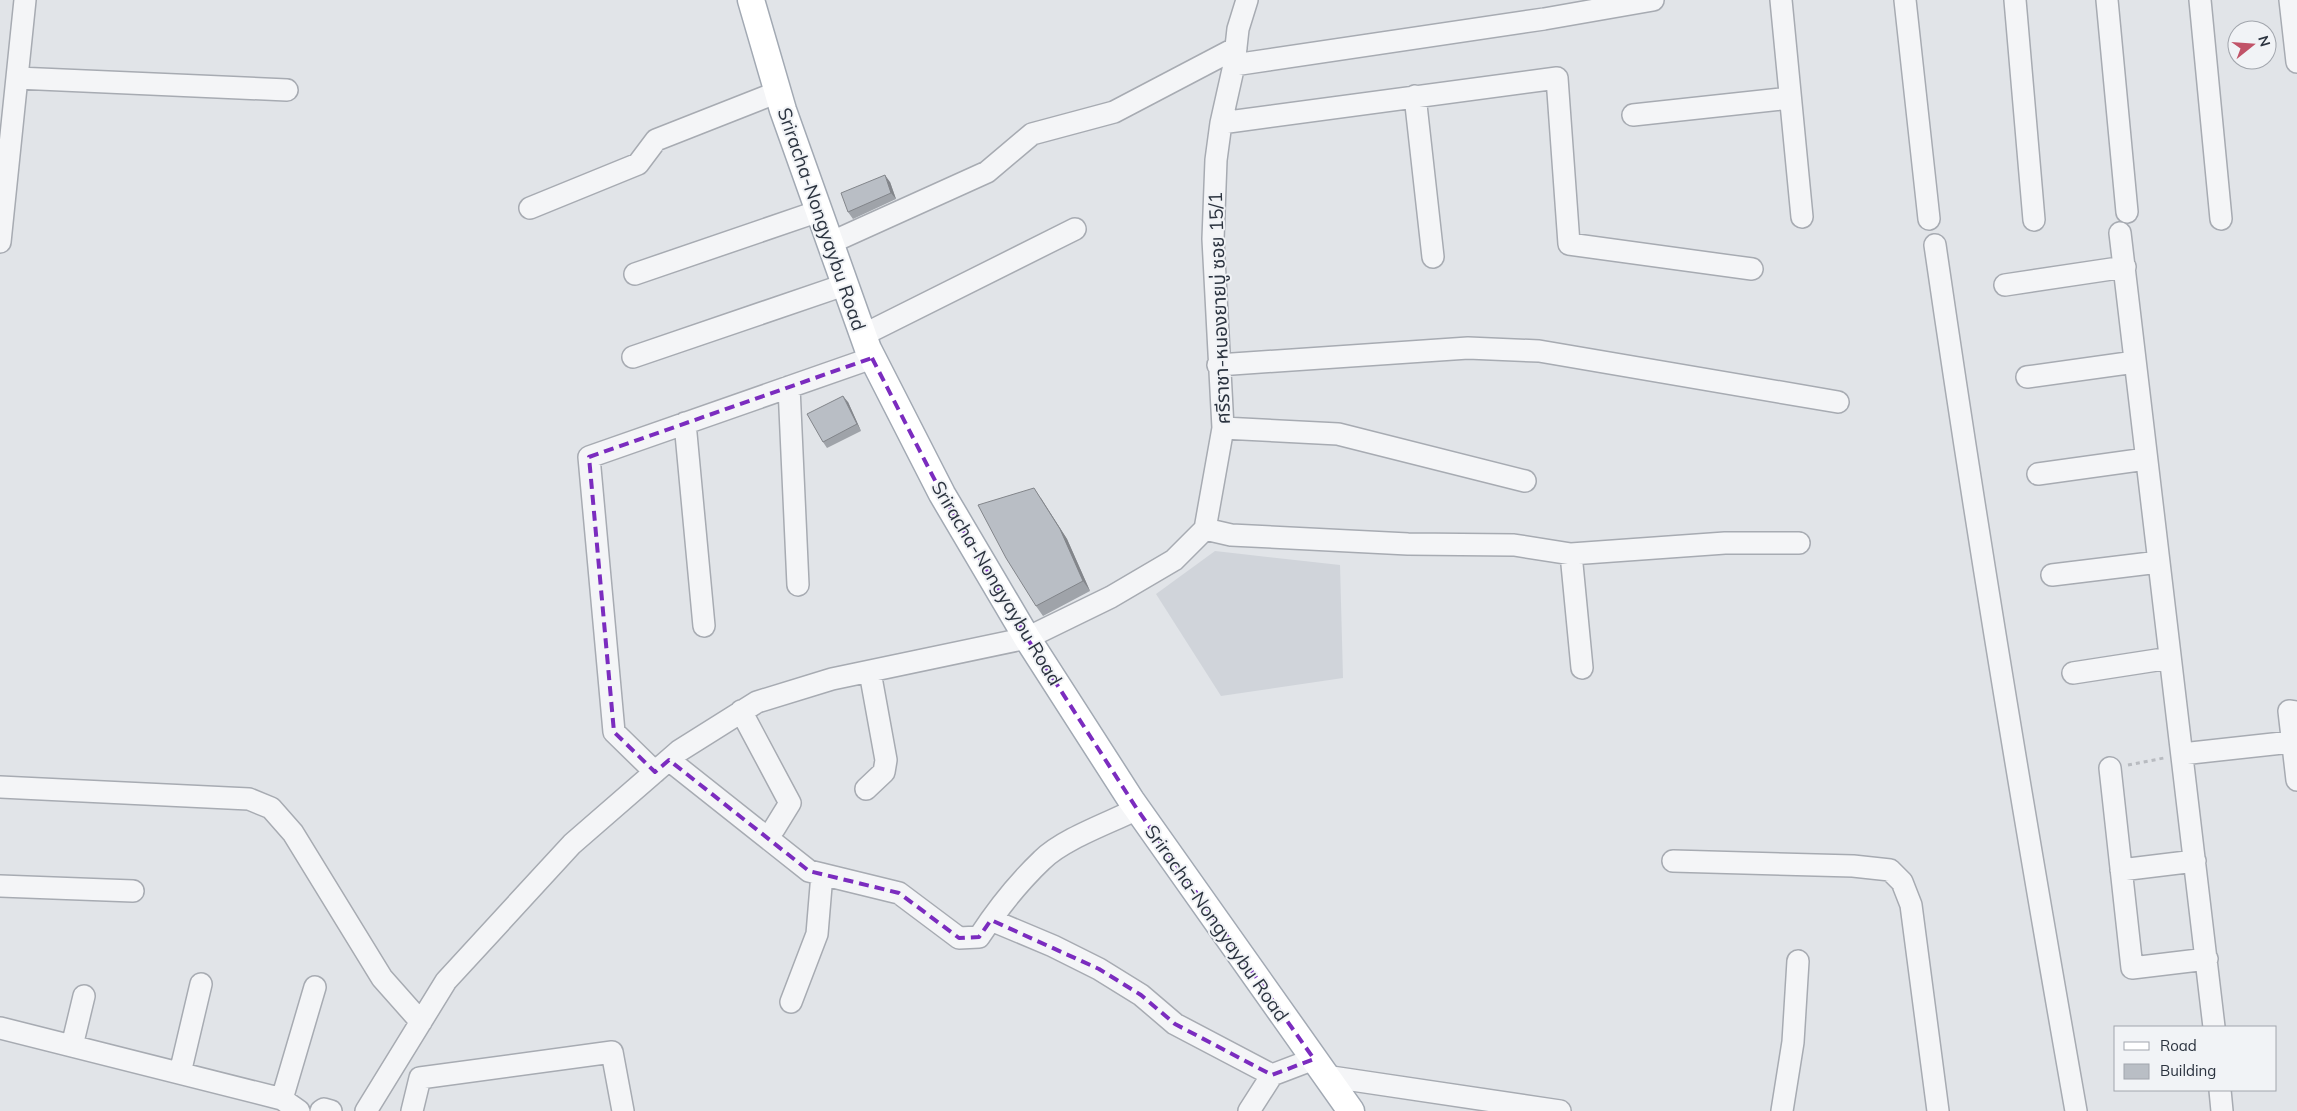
<svg xmlns="http://www.w3.org/2000/svg" width="2297" height="1111" font-family="Mulish,'Noto Sans Thai',sans-serif">
<style>
.built{fill:#d0d4da}
.lines{fill:none;stroke-linecap:round;stroke-linejoin:round}
.minor-casing{stroke:#a7abb2;stroke-width:24}
.major-casing{stroke:#a2a9b3;stroke-width:29}
.path{stroke:#b8bbc0;stroke-width:3;stroke-dasharray:4 4;stroke-linecap:butt}
.minor{stroke:#f4f5f7;stroke-width:21}
.major{stroke:#fff;stroke-width:26}
.wall{fill:#9fa3a9}
.shaded-wall{fill:#82858a}
.building{fill:#b9bec5;stroke:#82858a}
.marked{fill:none;stroke:#7b2cbf;stroke-width:4;stroke-dasharray:10 6;stroke-linejoin:round}
.labels{text-anchor:middle;dominant-baseline:central;stroke-width:4;stroke-linejoin:round;paint-order:stroke}
.street-label{font-size:19px;fill:#2b333f;stroke:#f1f3f6}
</style>
<rect width="100%" height="100%" fill="#e1e4e8"/>
<path class="built" d="M1215,551l125,14 3,113 -122,18 -65,-102z"/>
<g class="lines">
<defs>
<path id="minor" d="M1781,0l21,217
M1905,0l24,219
M2015,0l19,220
M2107,0l20,212
M2200,0l21,219
M2290,0l7,62
M1234,65l310,-46 109,-19
M17,78l270,12
M1415,96l18,161
M1633,115l157,-17
M1221,123l336,-45 12,166 183,25
M530,208l108,-44 18,-24 122,-48
M2120,233l94,794
M0,242l25,-242
M830,243l157,-71 45,-38 82,-22 122,-64
M1935,245c42,290 90,578 141,866
M635,274l184,-63
M2005,285l120,-18
M863,335l212,-106
M633,357l211,-72
M1218,365l250,-17 71,3 299,51
M2027,377l108,-15
M789,387l9,198
M685,423l19,203
M1223,428l115,6 187,47
M2038,474l108,-15
M1205,529l26,6 177,9 106,1 57,9 154,-11h74
M1571,554l11,114
M2052,575l107,-13
M2073,673l97,-15
M741,711l49,92 -16,26
M2297,712l-8,-1 8,69
M2182,754l110,-12
M669,760l140,111 90,22 60,45 20,-1c17,-26 41,-56 63,-77 21,-21 67,-37 95,-51
M2110,768l22,200 75,-9
M655,772l-41,-40 -25,-275 283,-99
M0,787l249,12 22,9 22,25 89,145 39,44
M866,789l18,-17 2,-12 -16,-88
M1673,861l180,5 37,4 12,12 9,23 27,206
M2121,870l74,-9
M0,886l133,5
M991,920l62,26 46,23 42,26 34,29 97,51 42,-16
M791,1002l26,-68 5,-60
M0,1028l282,71 17,12
M72,1046l12,-50
M180,1073l21,-89
M1325,1076l235,35
M2220,1090l2,21
M282,1099l33,-112
M321,1111l3,-2 7,2
M366,1111l80,-130 126,-137 107,-93 78,-49 75,-23 195,-41 84,-41 63,-37 31,-31 18,-101 -10,-189 3,-79 5,-37 13,-58 4,-36 9,-29
M412,1111l8,-33 192,-26 11,59
M1249,1111l23,-36
M1782,1111l11,-69 5,-81"/>
<path id="major" d="M751,0l32,110 85,239 74,145 85,144 104,162 220,311"/>
</defs>
<use href="#minor" class="minor-casing"/>
<use href="#major" class="major-casing"/>
<path class="path" d="M2128,765l36,-7"/>
<use href="#minor" class="minor"/>
<use href="#major" class="major"/>
</g>
<path class="wall" d="M890,182l6,17 -43,20 -5,-7z
M848,402l13,29 -34,17 -4,-6z
M1041,498l26,41 23,52 -47,25 -7,-10z"/>
<path class="shaded-wall" d="M885,175l5,7 6,17 -5,-6z
M843,396l5,6 13,29 -4,-7z
M1034,488l33,51 23,52 -7,-10z"/>
<path class="building" d="M885,175l6,18 -43,19 -7,-19z
M843,396l14,28 -34,18 -16,-28z
M1034,488l26,41 23,52 -47,25 -30,-48 -28,-53z"/>
<path class="marked" d="M872,358l70,136 85,144 110,171 177,250 -42,16 -97,-51 -34,-29 -42,-26 -108,-49 -12,17 -20,1 -60,-45 -90,-22 -140,-111 -14,12 -41,-40 -25,-275z"/>
<g class="labels">
<g class="street-label">
<text transform="translate(822 219) rotate(71)">Sriracha-Nongyaybu Road</text>
<text transform="translate(1219 308) rotate(-92)">ศรีราชา-หนองยายบู่ ซอย 15/1</text>
<text transform="translate(997 583) rotate(59)">Sriracha-Nongyaybu Road</text>
<text transform="translate(1217 923) rotate(55)">Sriracha-Nongyaybu Road</text>
</g>
</g>
<rect x="2114" y="1026" width="162" height="65" fill="#f1f3f6" stroke="#a2a6ad"/>
<rect x="2124" y="1042" width="25" height="8" fill="#ffffff" stroke="#a2a6ad"/>
<text x="2160" y="1051" font-size="15" fill="#2b333f">Road</text>
<rect x="2124" y="1064" width="25" height="15" fill="#b9bec5" stroke="#a2a6ad"/>
<text x="2160" y="1076" font-size="15" fill="#2b333f">Building</text>
<g transform="translate(2252 45) rotate(73)"><circle r="24" fill="#f1f3f6" stroke="#a2a6ad"/>
<path d="M0-4L9 19L0 12L-9 19Z" fill="#c15368"/>
<text y="-8" font-size="14" font-weight="bold" text-anchor="middle" fill="#2b333f">N</text>
</g>
</svg>
